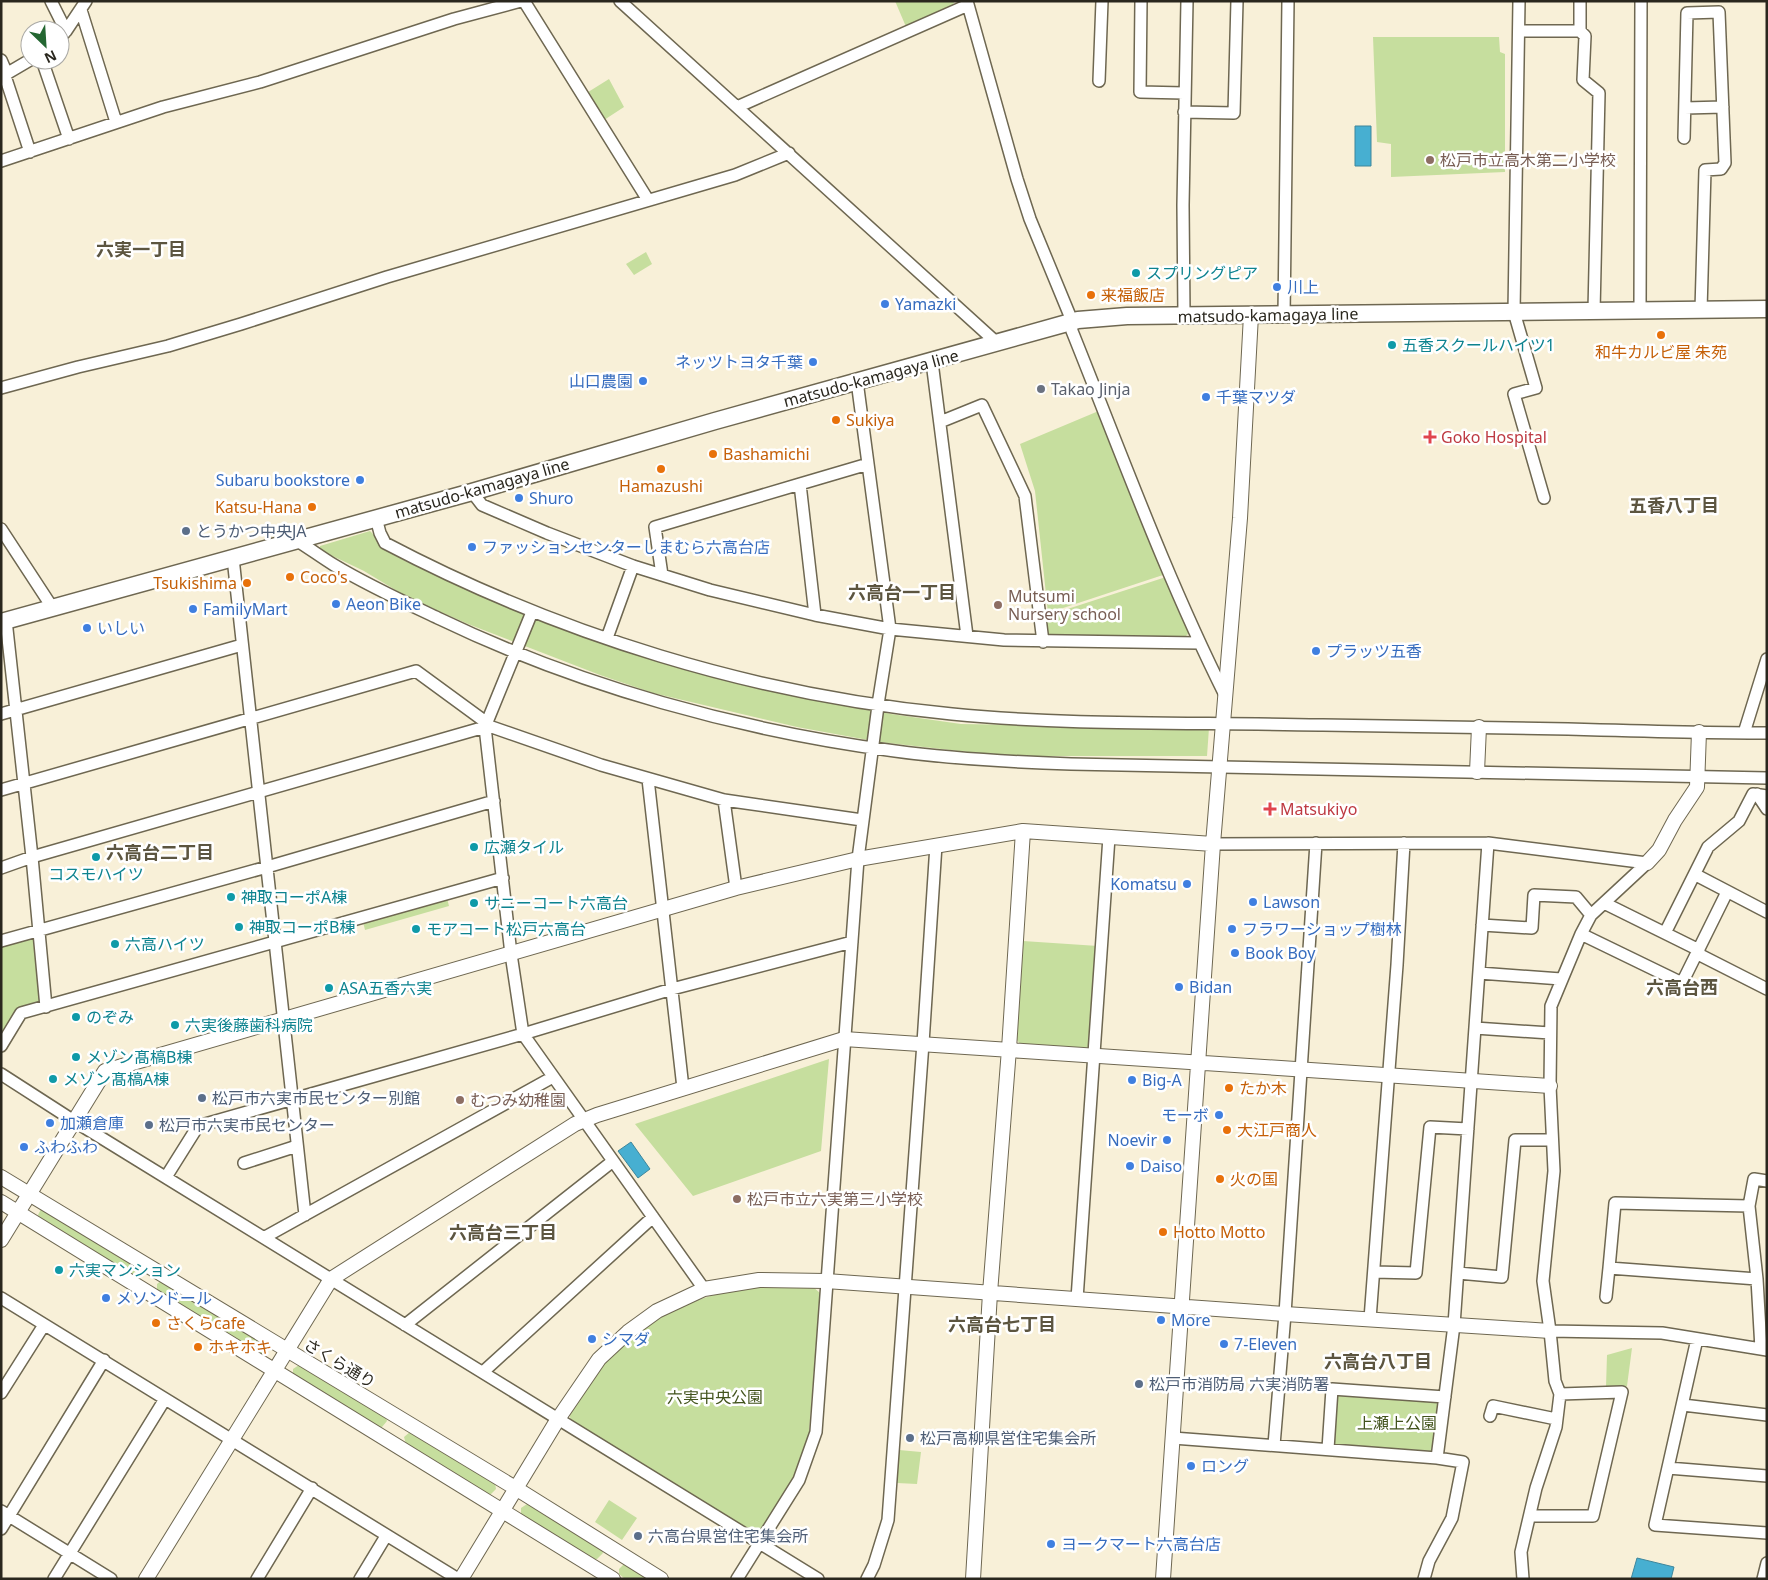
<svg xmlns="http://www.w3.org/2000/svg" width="1768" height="1580" font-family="'Noto Sans','Noto Sans JP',sans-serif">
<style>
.green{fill:#c6de9e}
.water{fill:#47afd1;stroke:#3e869b}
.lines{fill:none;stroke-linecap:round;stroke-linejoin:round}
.minor-casing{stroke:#6e6751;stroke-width:14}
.tertiary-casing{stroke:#6e6751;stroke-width:16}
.secondary-casing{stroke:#6e6751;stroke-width:19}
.minor{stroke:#fff;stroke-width:11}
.tertiary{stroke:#fff;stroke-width:14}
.secondary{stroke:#fff;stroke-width:16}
.education-dot{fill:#8d6e63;stroke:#fff;stroke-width:2}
.culture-dot{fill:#0f9aa8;stroke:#fff;stroke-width:2}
.shop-dot{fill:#3f7fe0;stroke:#fff;stroke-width:2}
.food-dot{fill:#e8710a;stroke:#fff;stroke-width:2}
.worship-dot{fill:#6b7280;stroke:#fff;stroke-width:2}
.health-dot{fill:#e0444e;stroke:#fff;stroke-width:2}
.service-dot{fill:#5c6f8a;stroke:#fff;stroke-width:2}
.labels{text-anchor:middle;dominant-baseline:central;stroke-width:5;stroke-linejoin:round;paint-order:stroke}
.education-label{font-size:16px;fill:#785e54;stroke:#fff;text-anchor:start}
.culture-label{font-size:16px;fill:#0d838f;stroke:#fff;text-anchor:start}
.shop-label{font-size:16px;fill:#366cbe;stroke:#fff;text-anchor:start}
.food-label{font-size:16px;fill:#c56008;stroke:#fff;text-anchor:start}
.street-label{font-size:16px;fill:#2a271e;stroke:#fff}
.worship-label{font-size:16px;fill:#5b616d;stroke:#fff;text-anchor:start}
.health-label{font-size:16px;fill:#be3a42;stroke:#fff;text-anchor:start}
.service-label{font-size:16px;fill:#4e5e75;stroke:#fff;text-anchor:start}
.park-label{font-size:16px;fill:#42531c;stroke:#fff}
.neighbourhood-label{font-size:18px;font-weight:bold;fill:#5c5540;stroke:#fff}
</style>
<rect width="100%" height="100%" fill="#f8f0d8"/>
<path class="green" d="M895,1h59l-1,6 -46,22z
M1373,37h126l1,15 5,2v118l-114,5v-33l-14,-2z
M609,79l15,28 -23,15 -16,-28z
M646,252l6,12 -18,11 -8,-11z
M1101,410l65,164 -118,39 -13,-122 -15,-47z
M370,531l4,4 7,12 24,14 133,59 80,27 132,38 141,29 70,10 248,4 -2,28h-203l-125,-14 -82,-15 -144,-34 -53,-18 -132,-51 -61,-27 -43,-26 -44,-21v-4z
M1166,577l23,56 -7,7 -129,-2 -7,-5v-17z
M447,898l2,8 -84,24 -2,-8z
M39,930l7,77 -25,6 -20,33v-105z
M1023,941l75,5 -6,98 -6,4 -66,-4 -3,-4z
M829,1059l-8,92 -128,45 -58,-72z
M41,1209l97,57v2l-5,6h-4l-90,-56 -1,-3z
M162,1280l106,66v2l-5,6h-3l-103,-64v-6z
M771,1284l41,2 8,7 -11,140 -8,28 -8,17 -33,53 -9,2 -180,-112 -2,-8c11,-16 22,-35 35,-50 46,-52 101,-71 167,-79z
M1632,1348l-5,38 -21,1 1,-32z
M299,1365l86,50 2,6 -5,6h-4l-85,-52v-6z
M1339,1392l97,7 4,6 -6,43 -5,4 -93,-6 -4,-4 2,-46z
M410,1432l85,51 1,6 -5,5h-3l-82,-50 -2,-7z
M899,1450l22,2 -4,32 -20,-1z
M609,1500l28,18 -15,22 -27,-18z
M527,1504l7,2 67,41 2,6 -6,6h-3l-73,-44v-7z
M624,1564l6,2 21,13h-26l-6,-5v-5z"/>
<path class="water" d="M1355,126h16v40h-16z
M631,1142l19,27 -12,9 -20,-27z
M1637,1558l37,9 -3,12h-40z"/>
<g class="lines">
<defs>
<path id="minor" d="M51,1l15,30
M524,1l124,199
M620,1l377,342
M967,1l50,178 13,40 40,97 2,15c49,122 94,246 153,364
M1141,1l-1,91 44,1
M1519,1l-5,311 22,76 -22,6 30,104
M1580,1v30l5,5 -2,44 16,13 -5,218
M81,10l35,112
M1519,31h61
M60,38l6,-7 20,-30
M1,60l6,14
M42,60l27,79
M5,76l25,76
M1,77l29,-17
M1099,81l3,-80
M737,107l231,-102
M1685,108l38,-1
M1184,112l50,1 3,-112
M1684,138l3,-125 32,-1 6,151 -4,6 -16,1 -4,140
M1,161l162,-54 97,-25 194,-63 67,-18
M1640,310l1,-309
M1184,315l-1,-110 4,-204
M1284,315l4,-314
M932,362l35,274
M1,388l77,-21 90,-21 73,-22 146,-47 348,-102 54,-22
M940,422l42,-17 43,91 18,146
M800,484l68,-20
M472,492l10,13 65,28 86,33 77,24 105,25 75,14 114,11 195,3
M376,518l4,15 5,10c175,92 369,152 567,171 122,12 246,8 368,11 83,1 166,3 248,4 66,2 133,4 199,4
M1,529l51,78
M296,540c13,8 25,17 38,25 33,20 70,37 106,54 139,67 302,112 455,132 59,8 117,11 176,13l696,14
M233,558l72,657
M662,575l-7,-48 145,-43 15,131
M532,612l-47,115 26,227 12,80 181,255
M6,620l26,237 14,150
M607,638l26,-72
M1,714l241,-69
M486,725l115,40 123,35 138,20
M1744,733l23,-74
M648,779l35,309
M1,790l415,-119 71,52
M1757,794l10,15
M724,800l12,88
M1213,844l275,-1 159,20
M1,868l31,-11 453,-130
M1696,875l71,37
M1604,903l95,47
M1482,925l50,3 2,-33 42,2 15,18
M1665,933l43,-86 31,-26 14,-27 14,2
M1581,934l101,49 45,-91
M1,941l266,-74 227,-66
M1698,954l69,35
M1479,973l82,6
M1475,1028l75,5
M1,1046l20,-33 482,-135
M1,1074l73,47 744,458
M244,1163l53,-17
M166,1177l32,-51 325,-92 149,-45 180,-47
M1749,1206l-134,-3 -6,65 148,11
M265,1237l288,-160
M1374,1272l42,1 14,-146 38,2
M1458,1273l44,4 13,-137h36
M1606,1297l3,-29
M1,1298l457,281
M1077,1299l32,-462
M1370,1319l27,-354 7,-122
M405,1325l208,-164
M1550,1331l112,2 105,17
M1697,1339l-42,186 112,8
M1761,1349l-4,-70 -8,-73 5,-27 13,2
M483,1372l170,-155
M1,1393l43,-68
M1683,1405l84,10
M1490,1416l3,-10 63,13
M1173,1438l264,20 26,4 -11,56 -23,43 -5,18
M1274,1445l11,-131 31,-471
M1328,1449l4,-60 113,8
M1437,1458l17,-133 34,-482
M1668,1468l99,8
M1,1511l110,68
M1531,1516h62l29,-124 -62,2
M1,1529l103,-169
M54,1579l111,-180
M257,1579l55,-91
M360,1579l26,-43
M737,1579l62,-99 17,-48 42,-573 21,-161 11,-69 -33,-248
M867,1579l7,-14 14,-45 35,-477 13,-198
M1523,1579l-2,-27 15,-64 20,-61 4,-33 -5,-13 -5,-50 -7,-50 11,-110 -4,-85 1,-80 30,-72 10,-19 56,-52
M1763,1579l4,-16"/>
<path id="tertiary" d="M1477,772l2,-45
M1647,863l12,-13 16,-30 22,-33 2,-55
M1,1177l516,312 144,90
M1,1202l612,377
M1,1240l104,-169 631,-183 122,-29 165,-28 190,13
M146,1579l185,-300 244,-155 22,-9 247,-76 706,47
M461,1579l97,-160 41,-60 29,-27 29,-21 47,-22 55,-9 67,1 459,33 265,17
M973,1579l17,-286 19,-244 14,-218
M1163,1579l50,-735 27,-326 11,-203"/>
<path id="secondary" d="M1,622l471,-130 243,-71 363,-101 49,-4 640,-7"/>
</defs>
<use href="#minor" class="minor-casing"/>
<use href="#tertiary" class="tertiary-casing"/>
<use href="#secondary" class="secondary-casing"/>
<use href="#minor" class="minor"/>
<use href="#tertiary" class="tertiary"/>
<use href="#secondary" class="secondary"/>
</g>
<g class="education-dot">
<circle cx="1430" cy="160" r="5"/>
<circle cx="998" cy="605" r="5"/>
<circle cx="460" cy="1100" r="5"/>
<circle cx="737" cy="1199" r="5"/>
</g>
<g class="culture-dot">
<circle cx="1136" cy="273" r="5"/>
<circle cx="1392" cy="345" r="5"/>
<circle cx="474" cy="847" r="5"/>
<circle cx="96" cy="857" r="5"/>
<circle cx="231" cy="897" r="5"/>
<circle cx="474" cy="903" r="5"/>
<circle cx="239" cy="927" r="5"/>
<circle cx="416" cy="929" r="5"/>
<circle cx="115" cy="944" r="5"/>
<circle cx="329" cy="988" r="5"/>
<circle cx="76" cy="1017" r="5"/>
<circle cx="175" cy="1025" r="5"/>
<circle cx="76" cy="1057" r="5"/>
<circle cx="53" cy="1079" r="5"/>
<circle cx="59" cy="1270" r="5"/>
</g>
<g class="shop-dot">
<circle cx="1277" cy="287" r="5"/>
<circle cx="885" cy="304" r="5"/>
<circle cx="813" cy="362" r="5"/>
<circle cx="643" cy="381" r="5"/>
<circle cx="1206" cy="397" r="5"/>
<circle cx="360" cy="480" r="5"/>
<circle cx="519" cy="498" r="5"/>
<circle cx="472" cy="547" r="5"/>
<circle cx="336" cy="604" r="5"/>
<circle cx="193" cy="609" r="5"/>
<circle cx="87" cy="628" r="5"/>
<circle cx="1316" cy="651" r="5"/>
<circle cx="1187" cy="884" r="5"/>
<circle cx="1253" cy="902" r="5"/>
<circle cx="1232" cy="929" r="5"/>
<circle cx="1235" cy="953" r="5"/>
<circle cx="1179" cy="987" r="5"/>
<circle cx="1132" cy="1080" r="5"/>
<circle cx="1219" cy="1115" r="5"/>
<circle cx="50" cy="1123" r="5"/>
<circle cx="1167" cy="1140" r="5"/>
<circle cx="24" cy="1147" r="5"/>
<circle cx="1130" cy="1166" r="5"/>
<circle cx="106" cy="1298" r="5"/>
<circle cx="1161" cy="1320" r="5"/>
<circle cx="592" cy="1339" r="5"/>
<circle cx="1224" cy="1344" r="5"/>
<circle cx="1191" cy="1466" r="5"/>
<circle cx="1051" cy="1544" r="5"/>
</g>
<g class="food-dot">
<circle cx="1091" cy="295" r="5"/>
<circle cx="1661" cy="335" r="5"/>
<circle cx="836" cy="420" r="5"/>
<circle cx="713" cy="454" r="5"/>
<circle cx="661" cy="469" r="5"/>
<circle cx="312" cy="507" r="5"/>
<circle cx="290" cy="577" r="5"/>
<circle cx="247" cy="583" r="5"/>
<circle cx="1229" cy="1088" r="5"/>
<circle cx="1227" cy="1130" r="5"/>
<circle cx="1220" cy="1179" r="5"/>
<circle cx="1163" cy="1232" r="5"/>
<circle cx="156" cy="1323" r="5"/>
<circle cx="198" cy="1347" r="5"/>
</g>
<circle class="worship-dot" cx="1041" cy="389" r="5"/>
<g class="health-dot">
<path d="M1427.5 429.5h5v5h5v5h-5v5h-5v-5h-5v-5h5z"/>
<path d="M1267.5 801.5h5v5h5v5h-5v5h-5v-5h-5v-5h5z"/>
</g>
<g class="service-dot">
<circle cx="186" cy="531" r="5"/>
<circle cx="202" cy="1098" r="5"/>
<circle cx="149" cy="1125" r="5"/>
<circle cx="1139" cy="1384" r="5"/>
<circle cx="910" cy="1438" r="5"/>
<circle cx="638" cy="1536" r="5"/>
</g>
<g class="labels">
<g class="education-label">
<text x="1440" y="160">松戸市立高木第二小学校</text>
<text x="1008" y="596">Mutsumi<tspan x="1008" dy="18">Nursery school</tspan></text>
<text x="470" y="1100">むつみ幼稚園</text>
<text x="747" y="1199">松戸市立六実第三小学校</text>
</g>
<g class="culture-label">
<text x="1146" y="273">スプリングピア</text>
<text x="1402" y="345">五香スクールハイツ1</text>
<text x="484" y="847">広瀬タイル</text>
<text x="96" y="874" text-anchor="middle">コスモハイツ</text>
<text x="241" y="897">神取コーポA棟</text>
<text x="484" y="903">サニーコート六高台</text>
<text x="249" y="927">神取コーポB棟</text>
<text x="426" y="929">モアコート松戸六高台</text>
<text x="125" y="944">六高ハイツ</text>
<text x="339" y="988">ASA五香六実</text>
<text x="86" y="1017">のぞみ</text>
<text x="185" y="1025">六実後藤歯科病院</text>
<text x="86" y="1057">メゾン髙槁B棟</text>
<text x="63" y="1079">メゾン髙槁A棟</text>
<text x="69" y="1270">六実マンション</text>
</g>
<g class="shop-label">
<text x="1287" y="287">川上</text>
<text x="895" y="304">Yamazki</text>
<text x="803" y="362" text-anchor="end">ネッツトヨタ千葉</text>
<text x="633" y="381" text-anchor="end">山口農園</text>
<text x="1216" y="397">千葉マツダ</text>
<text x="350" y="480" text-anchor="end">Subaru bookstore</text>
<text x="529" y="498">Shuro</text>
<text x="482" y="547">ファッションセンターしまむら六高台店</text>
<text x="346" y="604">Aeon Bike</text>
<text x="203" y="609">FamilyMart</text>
<text x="97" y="628">いしい</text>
<text x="1326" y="651">プラッツ五香</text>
<text x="1177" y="884" text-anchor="end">Komatsu</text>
<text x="1263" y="902">Lawson</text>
<text x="1242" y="929">フラワーショップ樹林</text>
<text x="1245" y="953">Book Boy</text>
<text x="1189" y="987">Bidan</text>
<text x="1142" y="1080">Big-A</text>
<text x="1209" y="1115" text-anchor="end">モーボ</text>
<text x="60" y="1123">加瀬倉庫</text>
<text x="1157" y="1140" text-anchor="end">Noevir</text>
<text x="34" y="1147">ふわふわ</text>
<text x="1140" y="1166">Daiso</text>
<text x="116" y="1298">メソンドール</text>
<text x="1171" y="1320">More</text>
<text x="602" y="1339">シマダ</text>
<text x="1234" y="1344">7-Eleven</text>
<text x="1201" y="1466">ロング</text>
<text x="1061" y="1544">ヨークマート六高台店</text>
</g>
<g class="food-label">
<text x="1101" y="295">来福飯店</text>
<text x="1661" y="352" text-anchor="middle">和牛カルビ屋 朱苑</text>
<text x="846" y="420">Sukiya</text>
<text x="723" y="454">Bashamichi</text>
<text x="661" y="486" text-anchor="middle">Hamazushi</text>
<text x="302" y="507" text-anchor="end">Katsu-Hana</text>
<text x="300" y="577">Coco's</text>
<text x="237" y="583" text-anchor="end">Tsukishima</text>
<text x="1239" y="1088">たか木</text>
<text x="1237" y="1130">大江戸商人</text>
<text x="1230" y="1179">火の国</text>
<text x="1173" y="1232">Hotto Motto</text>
<text x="166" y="1323">さくらcafe</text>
<text x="208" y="1347">ホキホキ</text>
</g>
<g class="street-label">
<text transform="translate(1268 315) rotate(-1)">matsudo-kamagaya line</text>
<text transform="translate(871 378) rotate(-15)">matsudo-kamagaya line</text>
<text transform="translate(482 488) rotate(-16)">matsudo-kamagaya line</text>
<text transform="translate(340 1363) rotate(31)">さくら通り</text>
</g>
<g class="worship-label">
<text x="1051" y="389">Takao Jinja</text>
</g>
<g class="health-label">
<text x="1441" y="437">Goko Hospital</text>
<text x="1280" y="809">Matsukiyo</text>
</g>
<g class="service-label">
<text x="196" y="531">とうかつ中央JA</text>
<text x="212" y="1098">松戸市六実市民センター別館</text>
<text x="159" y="1125">松戸市六実市民センター</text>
<text x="1149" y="1384">松戸市消防局 六実消防署</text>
<text x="920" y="1438">松戸高柳県営住宅集会所</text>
<text x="648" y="1536">六高台県営住宅集会所</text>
</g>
<g class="park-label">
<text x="715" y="1397">六実中央公園</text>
<text x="1397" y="1423">上瀬上公園</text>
</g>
<g class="neighbourhood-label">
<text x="141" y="249">六実一丁目</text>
<text x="1674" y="505">五香八丁目</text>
<text x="902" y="592">六高台一丁目</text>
<text x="160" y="852">六高台二丁目</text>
<text x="1682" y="987">六高台西</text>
<text x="503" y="1232">六高台三丁目</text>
<text x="1002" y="1324">六高台七丁目</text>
<text x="1378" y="1361">六高台八丁目</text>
</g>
</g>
<rect width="1768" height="1580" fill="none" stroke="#2a271e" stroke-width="5"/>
<g transform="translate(45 45) rotate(155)"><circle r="24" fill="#ffffff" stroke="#aaa9a5"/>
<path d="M0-4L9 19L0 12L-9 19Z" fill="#246732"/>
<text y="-8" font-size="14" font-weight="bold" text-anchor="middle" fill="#2a271e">N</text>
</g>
</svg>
